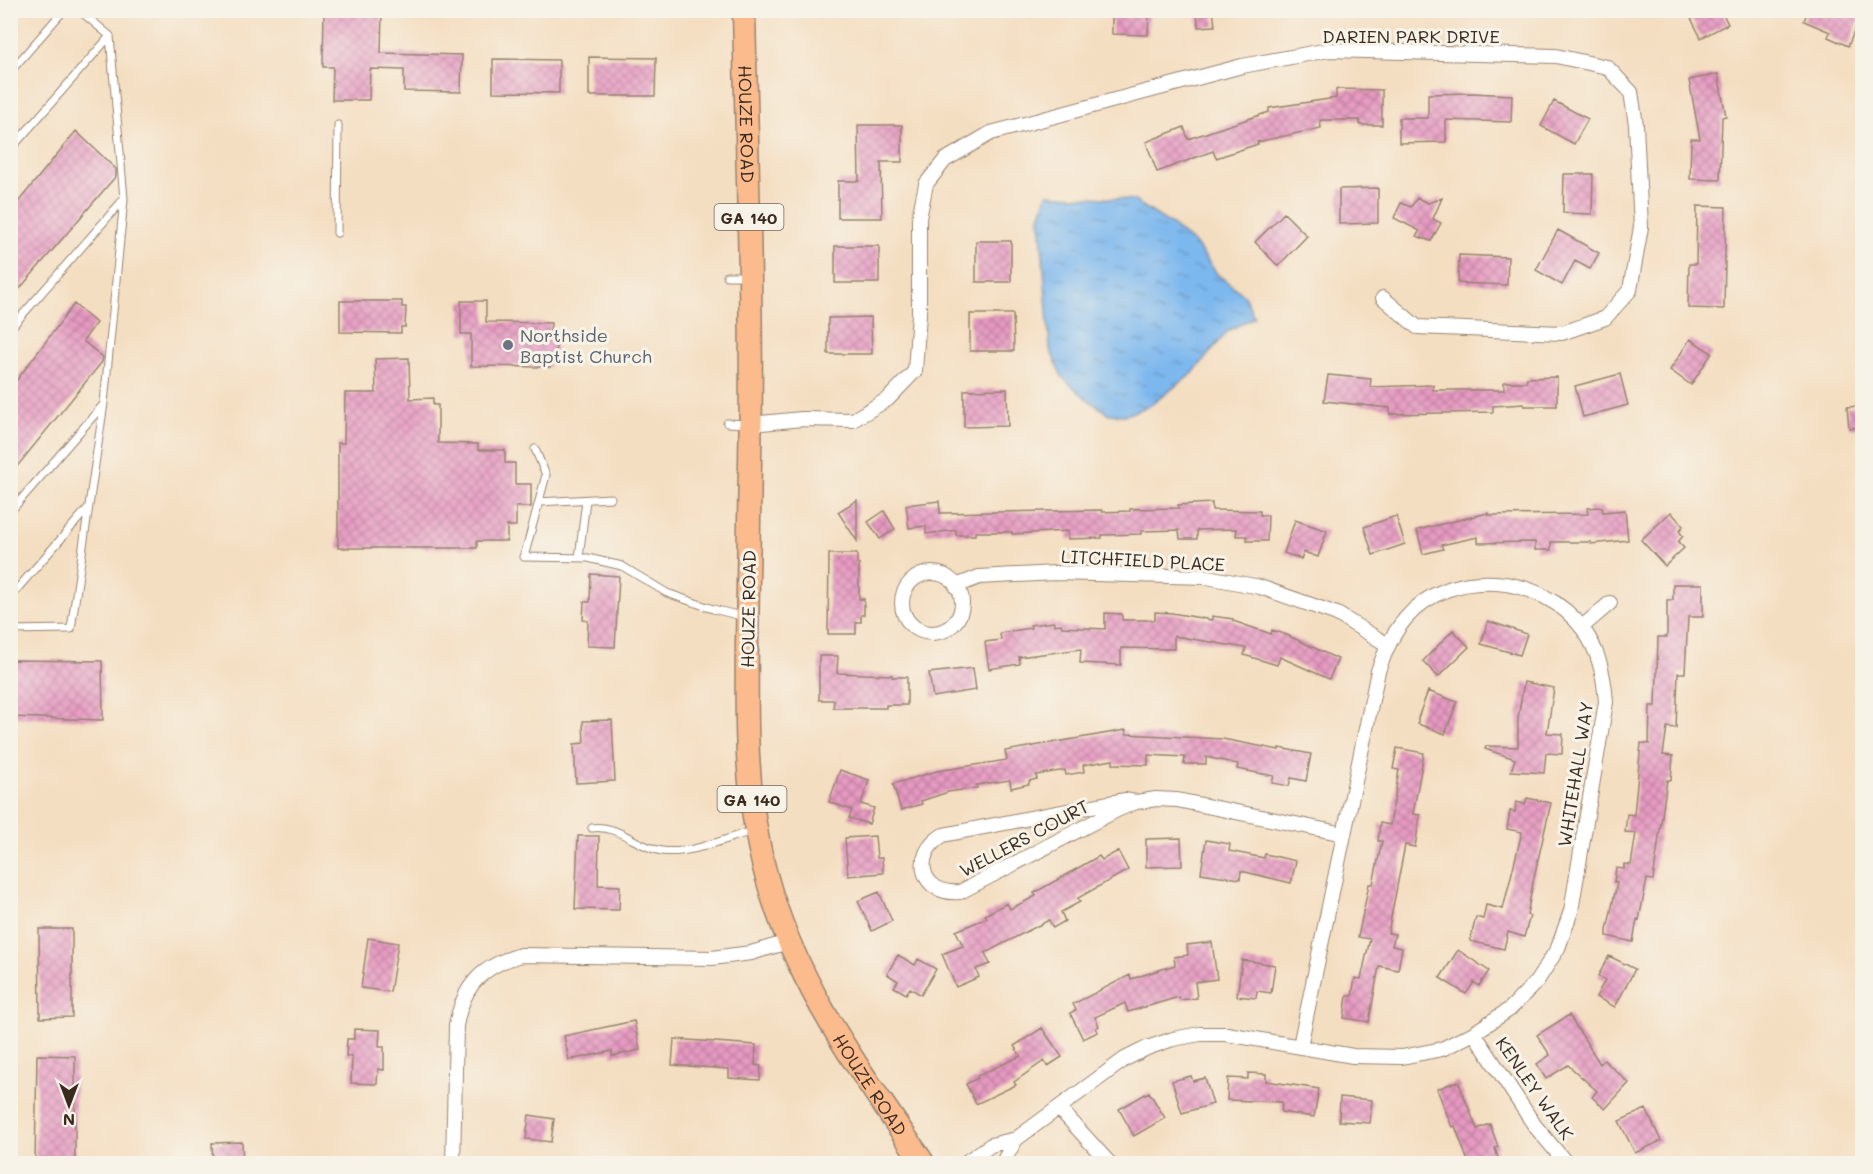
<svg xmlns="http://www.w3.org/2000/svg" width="1873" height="1174" font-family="Mali,sans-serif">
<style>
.water{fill:url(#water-ripples);stroke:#5c7086;stroke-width:1.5}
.building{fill:url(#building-cross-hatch)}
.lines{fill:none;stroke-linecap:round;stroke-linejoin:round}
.service-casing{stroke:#988470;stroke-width:9}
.minor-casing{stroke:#988470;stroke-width:16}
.primary-casing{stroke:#988470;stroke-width:25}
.service{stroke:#fff;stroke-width:7}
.minor{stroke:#fff;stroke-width:14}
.primary{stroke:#fbbb8d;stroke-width:22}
.worship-dot{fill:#6b7280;stroke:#f7f3e8;stroke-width:2}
.labels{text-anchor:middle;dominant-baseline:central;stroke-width:6;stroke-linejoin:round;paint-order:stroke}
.shield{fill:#f7f3e8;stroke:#73665b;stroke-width:1.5}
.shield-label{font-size:16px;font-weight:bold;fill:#3b2a1e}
.street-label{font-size:18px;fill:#3b2a1e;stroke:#f7f3e8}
.worship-label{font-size:18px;fill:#5b616d;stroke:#f7f3e8;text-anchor:start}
</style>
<defs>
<pattern id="water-ripples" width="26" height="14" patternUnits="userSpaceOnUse" patternTransform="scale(1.5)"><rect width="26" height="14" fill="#7cb7ee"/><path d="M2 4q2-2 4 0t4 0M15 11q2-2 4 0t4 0" fill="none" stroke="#6795c0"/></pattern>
<pattern id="building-cross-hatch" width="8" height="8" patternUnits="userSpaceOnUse" patternTransform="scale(1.5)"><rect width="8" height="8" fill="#e79ac2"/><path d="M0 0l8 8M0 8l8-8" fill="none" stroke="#bc7e9d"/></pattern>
</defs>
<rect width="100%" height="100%" fill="#f7f3e8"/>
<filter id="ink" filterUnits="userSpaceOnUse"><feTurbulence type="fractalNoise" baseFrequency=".0167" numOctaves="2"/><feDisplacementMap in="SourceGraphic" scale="12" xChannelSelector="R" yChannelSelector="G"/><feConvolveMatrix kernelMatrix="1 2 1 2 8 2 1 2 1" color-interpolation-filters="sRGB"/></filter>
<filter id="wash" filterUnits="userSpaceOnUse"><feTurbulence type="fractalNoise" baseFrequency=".008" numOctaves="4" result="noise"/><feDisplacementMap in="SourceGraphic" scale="24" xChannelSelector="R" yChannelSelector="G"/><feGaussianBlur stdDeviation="1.35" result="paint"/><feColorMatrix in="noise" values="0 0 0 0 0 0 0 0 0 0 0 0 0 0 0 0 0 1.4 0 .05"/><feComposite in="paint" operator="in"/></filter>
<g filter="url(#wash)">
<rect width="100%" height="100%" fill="#f4dec1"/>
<path class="water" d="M1047,194l86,6 39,25 25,21 20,28 27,21 10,22 -26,14 -36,43 -43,32 -24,9 -16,-1 -22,-15 -25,-22 -12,-28 -10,-131z"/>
<g id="blocks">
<path class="building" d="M324,10h58l-1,43 81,2 -1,37 -57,-1v-21l-34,-1 -1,31h-37l1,-33h-10z
M1112,10h37l-1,25 -36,-1z
M1197,10h16l2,16 -17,1z
M1687,10h34l7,14 -27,14z
M1808,10h55v1l-15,35 -20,-9 2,-5 -26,-11z
M589,57l67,1 -1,38h-66z
M493,59l66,1v33l-66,-1z
M1718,74l8,42 -4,1 -2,63 -30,-1 1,-40h9l-11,-59z
M1336,89l46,1v35h-22v-5h-40l1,8 -64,14 1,2 -42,14 -3,-7 -56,21 -11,-30 38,-15 4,12 81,-27v-4l67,-10z
M1472,93l40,2 -1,27 -65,-2v22l-47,1v-25h29v-24z
M1554,101l34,18 -14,25 -33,-18z
M858,125h44v37h-21l1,56h-44v-37h21z
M76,131l40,38v7l-106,124v-88z
M1564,174h29l-1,40 -29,-1z
M1378,188v35l-39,1v-35z
M1417,198l11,5 14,-5 -9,21 8,4 -10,18 -15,-5 4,-5 -26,-13 7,-15 10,4z
M1697,206l29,1 -2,102 -36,-1 1,-44h7z
M1284,213l23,23 -29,30 -23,-24z
M1558,230l41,23 -9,16 -15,-8 -13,24 -26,-15z
M976,241h35v41h-35z
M835,246h44v37h-44z
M1459,255l49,2 -1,28 -49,-2z
M340,301h62v6h4l-1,20h-4v6l-61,-1z
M461,301h25v21l65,1 -1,9h6v25h-6v10l-79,-1v-32h-10z
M74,304l22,19 -13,18 20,16 -1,5 -92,113v-86z
M970,314h43l1,37h-44z
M871,317l1,37h-44v-36z
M1690,339l22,14 -21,32 -21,-15z
M409,358l1,41 23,-1v7h5v38l40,1v6h27v13h10v21h16v23h-15v19h-9v15h-30v7h-139v-105h6l1,-50h31l-1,-34z
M1620,374l8,31 -45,12 -8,-31z
M1328,375l43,4 -1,8 63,-2v5h71v-8h22l1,-4 30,-1v29h-33v-2l-31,2v6l-103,2v-6l-66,-7z
M1007,389l1,37 -44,1v-37z
M1863,406v21l-14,1 -2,-21z
M857,500v41l-19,-29z
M939,501l1,12 162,-3v2l28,-1v-2l49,-1 -1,-3 34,-2v7l48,1v4h8l-1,26h-20v-5h-11l1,-7 -40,1v9h-17l-1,-9 -38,1v3l-39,1v3l-34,1v-8l-56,3v-2h-37v3h-19v-5l-30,4v-8l-17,2 -3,-23z
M1602,507l1,5 22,-2 3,30 -37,4v-2h-40v8h-16v-8l-57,1v-6l-37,8 2,4 -20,5 -6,-24 71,-17v2l100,-1 -1,-6z
M884,511l11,18 -15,10 -12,-17z
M1671,512l12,14 -4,5 4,5 -5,6 6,6 -19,18 -24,-26z
M1396,516l9,28 -32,11 -9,-28z
M1295,520l32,11 -9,26 -14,-5 -3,7 -17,-6z
M829,554h28v10h2v35h5v16h-3v7h-5v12h-28z
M591,574l28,2 -4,71 -28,-1 1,-25 -5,-1 1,-18h6z
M1673,584h30v33h-15l-3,56h-7l-2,55 -9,-1 -4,28 10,1 -2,24h-4l-14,100 -6,-1 -8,41 -2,-1 -4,23 -26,-6v-6l10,-47 -3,-1 2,-14 8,1v-5l7,1 5,-32 -11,-1 2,-18 7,1 7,-72 8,1 1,-38h6l2,-69h9v-37h6z
M1155,612l17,1 40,7v-4l21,3v2l38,13 1,-4 15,5 51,24 -9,20 -49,-22 -3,8 -33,-10 2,-7 -72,-12v13l-53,-1v17l-41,-2 1,-14 -62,8 1,7 -31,5 -4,-27 16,-2 -1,-7 31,-5 -1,-3 24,-3v3l7,-1 1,3 43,2v-16l17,1v6h33z
M1488,621l39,13 -7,21 -39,-11z
M1453,630l16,17 -31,30 -15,-16z
M819,656h19l-1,17 55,2v2h15v28h-21v3h-53l1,-8h-15z
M10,660l92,1 1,59 -93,-3z
M973,668l3,22 -43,7 -4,-24z
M1524,682l30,6 -7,45 16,1 -1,20 -16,-1 -2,20 -33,-2 4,-12 -30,-10 1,-3 32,1v-29z
M1428,691l29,11 -12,32 -27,-10v-6z
M612,720l3,61 -39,2 -2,-39 10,-1 -1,-22z
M1126,730v4l97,5 56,11v-2l32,6 -5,27 -15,-3 -2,8 -17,-3 2,-7 -37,-7 1,-5 -32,-7v7h-22l1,-7 -37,-2v10l-35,-1v-4l-30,5 1,7 -18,3 -1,-5 -29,5 1,4 -8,2v3l-18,4 -1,-8 -34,5 1,3 -29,4 -27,9 1,3 -21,6 -8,-26 44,-13 70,-11 -2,-9z
M1397,748l27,5 -11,61 7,1 -5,32 -10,-2 -17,88 7,1 -3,12 10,2 -4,22 -19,-4 -10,56 -25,-4 3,-22h5l3,-18 6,1 9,-40 -12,-2 11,-53h4l9,-43h-4l2,-18 10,2 9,-55 -6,-1z
M840,770l29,10 -8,24 13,4 -5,16 -20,-6 3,-8 -23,-8z
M1527,798l24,5 -17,74 -7,38 3,1 -6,21 -16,-5 -4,17 -34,-8 6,-24 7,2 3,-14 17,4 19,-77 -15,-3 3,-18 5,1 1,-10 9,2z
M578,836h21l-1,49 22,1 -1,24 -44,-1z
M875,836l2,22h5l1,15 -35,3 -3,-38z
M1181,838l1,28 -36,1v-28z
M1206,840l24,4 -1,7 35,7 1,-4 31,7 -5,22 -50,-12 -1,8 -39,-6z
M1118,851l10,19 -50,28 2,4 -19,10 4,9 -12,7 -4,-8 -64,33 5,11 -14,5 3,8 -23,10 -14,-33 21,-8 -7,-15 31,-13 -2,-3 22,-12 3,6 26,-13 -2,-3 65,-37 3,4z
M879,892l13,29 -20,10 -14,-30z
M39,929h33v88l-32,1z
M368,938l30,5 -8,49 -29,-4z
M1212,942l5,37 -22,3 2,16 -17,2 -1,-3 -51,15 -3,-9 -30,14 4,9 -3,2 2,4 -15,7 -13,-26 6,-3 -3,-6 57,-29 1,4 44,-14 -1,-8 14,-2 -1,-10z
M1458,950l31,21 -10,15 -5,-4 -8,12 -26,-16z
M898,955l17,10 3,-6 18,10 -15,26 -11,-7 -4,6 -12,-7 4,-6 -11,-7z
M1609,956l26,13 -20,38 -19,-10 9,-17 -7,-4z
M1242,960l33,5 -4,28 -14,-2 -1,7 -19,-2z
M1569,1015l31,49 4,-4 25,23 -24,26 -13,-12 5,-6 -29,-26 -22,14 -9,-15 13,-9 -13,-20z
M634,1021l6,29 -28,6v-5l-43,9 -5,-24z
M1042,1028l20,29 -14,9 -4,-5 -30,21 2,3 -40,19 -10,-20 12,-6 -1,-2 44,-20 -7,-10z
M354,1029l26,1 -1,17h5v23l-6,-1 -1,15 -26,-1 1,-27h-6l1,-17h7z
M674,1039l82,6 -1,20 6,1 -1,14 -31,-2v-9l-57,-4z
M37,1055l38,1v108h-40z
M1248,1073l18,1v7l53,8 -5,28 -33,-5 1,-10 -55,-2 1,-22 20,1z
M1191,1076l2,5 12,-3 8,26 -31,9 -10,-32z
M1458,1081l19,48 13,-5 8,23 -3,1 3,10 -15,6h-14l-14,-38 -3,1 -15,-38z
M1149,1092l16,26 -31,18 -15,-27z
M1340,1097l32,3 -2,23 -31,-2z
M1646,1109l15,32 -26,12 -16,-32z
M529,1115l25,4 -3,23 -25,-3z
M242,1142l1,22h-30l-1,-21z"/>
</g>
</g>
<g filter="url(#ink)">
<use href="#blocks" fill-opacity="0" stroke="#988470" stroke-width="1.5"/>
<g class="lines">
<defs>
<path id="service" d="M10,17l6,-7
M10,72l54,-62
M10,150l100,-114
M337,233l1,-108
M727,276h20
M10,329l113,-129
M727,423l21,1
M535,449l11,26 -22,82 64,1 34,8 45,27 46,16 32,8
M539,502l72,-4
M10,512l93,-107
M579,558l7,-58
M10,597l78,-89
M10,630l61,-1 33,-226 20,-204 -14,-163 -31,-26
M592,828c26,-4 46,20 70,23 28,4 64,-13 91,-20"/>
<path id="minor" d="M751,424l51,-5 51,1 35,-21 27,-28 4,-57v-96l7,-34 19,-24 46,-27 251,-67 87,-16 227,6 51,11 24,25 5,33 5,102 -11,63 -25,28 -43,15 -145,-6 -34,-29
M902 603a30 30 0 1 1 60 0a30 30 0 1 1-60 0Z
M956,586l23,-9 77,-4 151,4 53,10 77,27 51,31
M1582,627l28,-24
M1124,800l12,2 -19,8 -157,82c-39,4 -50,-37 -17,-57z
M1136,802l20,-3 21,1 167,34
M1474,1033l61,93 32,38
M1059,1108l51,56
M453,1164l3,-138c7,-40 25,-60 65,-71l191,3 39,-5 37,-11
M963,1164l28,-19 25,-6 109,-80 22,-11 26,-9 27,-5h27l126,22 49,1 40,-8 32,-16 36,-24 27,-28 21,-33 13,-37 35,-209c-2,-27 -7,-51 -23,-73 -41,-55 -132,-64 -177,-11 -14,16 -21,34 -28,53l-78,375
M1002,1164l14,-25"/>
<g id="primary">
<path id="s1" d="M744,10c3,151 9,301 6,452 -1,60 -2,120 -3,180 -1,78 -2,157 19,233 30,111 94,195 158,289"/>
</g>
</defs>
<use href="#service" class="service-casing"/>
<use href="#minor" class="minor-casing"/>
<use href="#primary" class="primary-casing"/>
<use href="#service" class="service"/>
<use href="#minor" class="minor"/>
<use href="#primary" class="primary"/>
</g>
</g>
<circle class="worship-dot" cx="508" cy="345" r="6"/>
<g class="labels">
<g class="shield">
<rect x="714.5" y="204" width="69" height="26" rx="4.5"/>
<rect x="717.5" y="786" width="69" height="26" rx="4.5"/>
</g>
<g class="shield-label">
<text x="749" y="217">GA 140</text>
<text x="752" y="799">GA 140</text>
</g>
<g class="street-label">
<text x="1411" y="36">DARIEN PARK DRIVE</text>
<text stroke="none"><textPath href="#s1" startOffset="114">HOUZE ROAD</textPath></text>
<text transform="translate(1143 560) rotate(3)">LITCHFIELD PLACE</text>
<text transform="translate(748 609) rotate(-89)">HOUZE ROAD</text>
<text transform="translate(1575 774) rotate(-81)">WHITEHALL WAY</text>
<text transform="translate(1024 838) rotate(-28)">WELLERS COURT</text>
<text stroke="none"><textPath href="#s1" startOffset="1102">HOUZE ROAD</textPath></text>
<text transform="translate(1535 1088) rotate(55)">KENLEY WALK</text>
</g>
<g class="worship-label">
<text x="520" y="335">Northside<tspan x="520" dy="21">Baptist Church</tspan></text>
</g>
</g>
<rect width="1873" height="1174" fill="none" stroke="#f7f3e8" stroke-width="36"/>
<g transform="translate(69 1105) rotate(180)" stroke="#f7f3e8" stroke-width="4.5" paint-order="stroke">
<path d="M0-4.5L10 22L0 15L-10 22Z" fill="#3b2a1e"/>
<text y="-9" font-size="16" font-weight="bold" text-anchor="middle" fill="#3b2a1e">N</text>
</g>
</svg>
